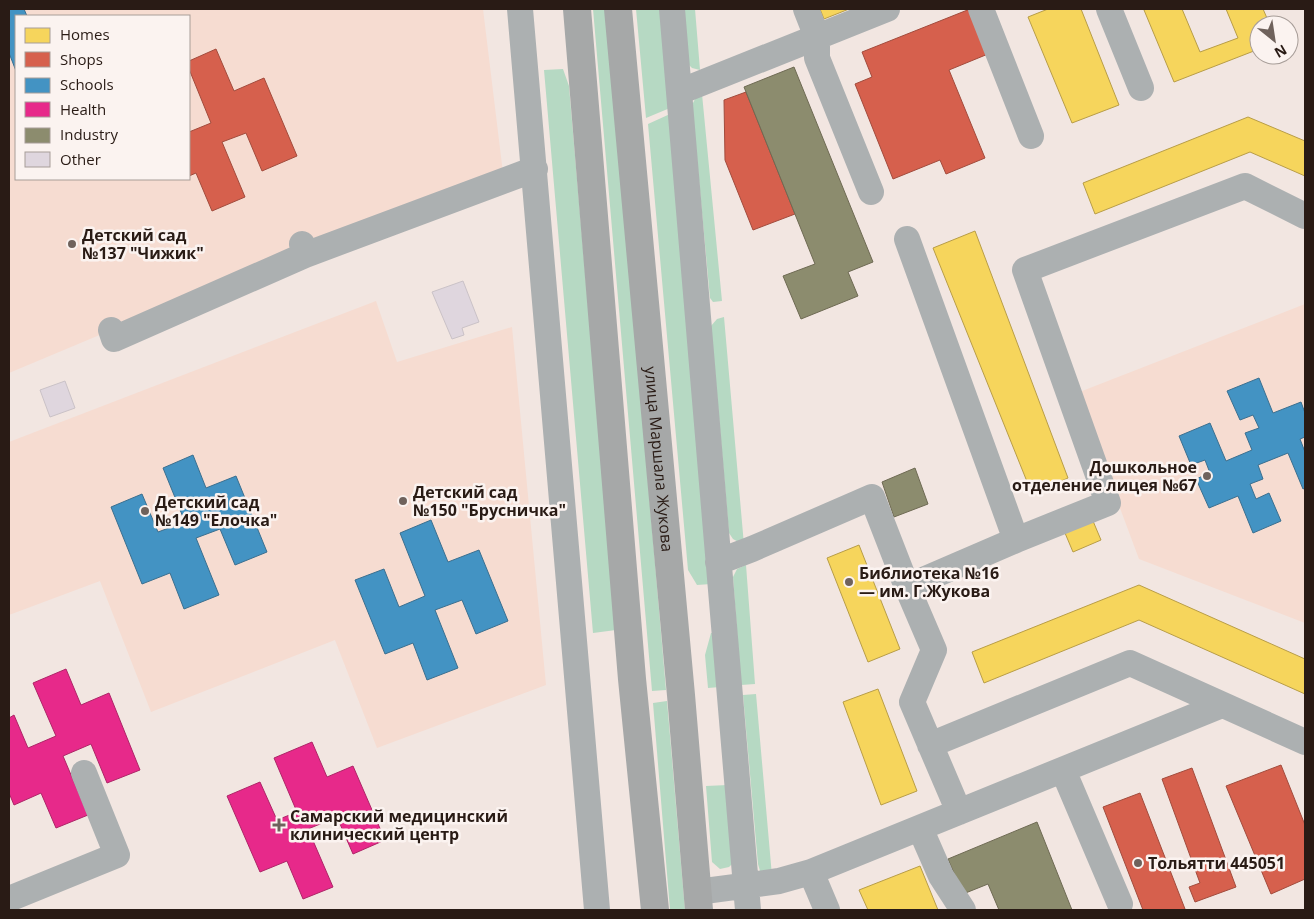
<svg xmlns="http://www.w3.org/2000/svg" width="1314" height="919" font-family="'Open Sans',sans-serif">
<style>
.built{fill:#f6dcd1;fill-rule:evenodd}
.green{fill:#b6d9c3}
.homes{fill:#f6d55c;stroke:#b89d47}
.shops{fill:#d6604d;stroke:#a24b3c}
.schools{fill:#4393c3;stroke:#3b6f8f}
.health{fill:#e7298a;stroke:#ae2567}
.industry{fill:#8c8c6e;stroke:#6e6a53}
.building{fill:#dfd6de;stroke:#cac2c7}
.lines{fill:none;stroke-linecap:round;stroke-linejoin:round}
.minor{stroke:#acb0b1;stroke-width:26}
.major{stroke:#a6a8a8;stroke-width:28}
.poi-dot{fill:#6f625c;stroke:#fbf3f0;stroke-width:2}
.labels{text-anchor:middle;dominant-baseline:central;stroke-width:5;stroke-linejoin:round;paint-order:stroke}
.poi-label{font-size:16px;font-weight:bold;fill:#291b15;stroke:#fbf3f0;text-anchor:start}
.street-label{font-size:16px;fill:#291b15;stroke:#fbf3f0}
</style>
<rect width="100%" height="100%" fill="#f2e6e1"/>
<path class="built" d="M9,9h474l20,164 -339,135 -155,65zM16,16h173v163h-173z
M376,301l21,61 115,-35 34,358 -169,63 -42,-108 -184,72 -51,-131 -91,34v-173z
M1305,304v319l-166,-64 -62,-166z"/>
<path class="green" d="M593,9h14l59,681 -14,1z
M636,9h25l9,99 -24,10z
M681,9h14l5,61 -8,-2 -4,-4z
M563,69l6,17 47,544 -23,3 -49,-563z
M702,94l20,207 -9,1 -3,-4 -18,-193 3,-6z
M670,114l41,470 -14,1 -9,-15 -40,-446z
M724,317l20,228 -11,-6 -4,-6 -18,-207 6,-7z
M746,565l9,119 -14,1 -8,-108 4,-8z
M711,633h4l5,54 -12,1 -3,-33z
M756,694l16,182 -12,-5 -2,-7 -15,-169z
M667,701l18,209h-15l-17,-207z
M728,785l6,77 -5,5 -9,2 -8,-7 -6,-76z"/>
<path class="homes" d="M820,9h29l-25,10z
M1048,9h33l38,96 -47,18 -44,-106z
M1147,9h35l18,43 38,-14 -12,-29h37l7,16h-11v24l-85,33 -30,-72z
M1248,117l57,24v35l-55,-24 -155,62 -12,-31z
M975,231l93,247 -36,16 -99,-246z
M1093,521l8,19 -28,12 -8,-19z
M859,545l41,104 -32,13 -41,-104z
M1139,585l166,74v35l-166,-74 -155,63 -12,-31z
M878,689l39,102 -36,14 -38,-103z
M920,866l18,44h-70l-9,-20z"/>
<path class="shops" d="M970,9l18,45 -39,16 36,88 -39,16 -6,-14 -47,19 -38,-95 17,-7 -10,-25z
M216,49l18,42 30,-13 33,78 -35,15 -16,-38 -24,9 23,55 -33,14 -16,-38 -7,3v-44l22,-9 -22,-54v-8z
M746,92l49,122 -42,16 -28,-70 -1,-60z
M1281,765l24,60v54l-34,15 -45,-108z
M1192,768l44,119 -41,15 -6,-15 11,-4 -38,-104z
M1140,793l45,116 -4,1h-38l-40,-103z"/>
<path class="schools" d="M9,9h15l3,7h-11v55l-7,-18z
M1259,378l14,35 28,-11 4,11v24l-5,2 5,13v36l-2,1 -15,-36 -30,12 5,14 -13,5 6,15 13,-6 12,28 -28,12 -15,-37 -29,12 -13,-29 14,-6 -5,-13 -14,5 -12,-29 31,-13 16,38 26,-11 -7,-17 14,-5 -6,-13 -13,5 -13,-29z
M193,455l13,33 30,-12 31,76 -32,13 -15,-36 -24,9 23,57 -35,14 -14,-36 -28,11 -31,-77 31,-13 16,38 27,-10 -22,-54z
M431,520l17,42 31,-12 29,71 -32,13 -14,-34 -27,10 23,58 -31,12 -14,-37 -28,11 -30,-74 29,-11 15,38 26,-11 -25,-63z"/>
<path class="health" d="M66,669l15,36 28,-12 31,77 -33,13 -16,-39 -28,12 25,59 -32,13 -15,-35 -27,12 -5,-12v-75l5,-3 14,33 28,-12 -23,-53z
M312,742l15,35 26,-11 32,74 -32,14 -16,-37 -29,12 25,58 -30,12 -16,-38 -27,11 -33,-76 33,-14 17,38 20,-8 -23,-54z"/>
<path class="industry" d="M794,67l79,195 -25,10 10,24 -57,23 -18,-43 32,-12 -71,-177z
M915,468l13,36 -34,13 -12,-35z
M1037,822l35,88h-73l-11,-26 -25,10 -15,-35z"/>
<path class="building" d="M463,281l16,41 -17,6 2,7 -12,4 -20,-47z
M65,381l10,27 -25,9 -10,-27z"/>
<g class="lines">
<path class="minor" d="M520,9l77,901
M672,9l76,901
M806,9l11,28v21l54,134
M981,9l50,127
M1109,9l32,79
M679,92l208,-83
M907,239l109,301 92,-37 -83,-233 220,-84 60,30
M302,244l3,11 230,-86
M111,330l3,9 191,-84
M718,562l34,-13 120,-52 35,90 109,-47
M907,587l27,63 -22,52 47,110
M930,745l200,-82 175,79
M1063,770l57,134
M920,828l21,48 22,34
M811,872l16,38
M697,892l82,-11 32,-9 411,-167
M9,899l108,-44 -33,-82"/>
<g class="major">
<path d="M577,9l55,670 23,231"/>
<path id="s1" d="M618,9l63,686 18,215"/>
</g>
</g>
<g class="poi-dot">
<circle cx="72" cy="244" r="5"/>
<circle cx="1207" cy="476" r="5"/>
<circle cx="403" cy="501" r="5"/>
<circle cx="145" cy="511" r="5"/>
<circle cx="849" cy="582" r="5"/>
<path d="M276.5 817.5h5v5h5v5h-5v5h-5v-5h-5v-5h5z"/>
<circle cx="1138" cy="863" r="5"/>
</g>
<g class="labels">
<g class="poi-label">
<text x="82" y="235">Детский сад<tspan x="82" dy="18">№137 "Чижик"</tspan></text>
<text x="1197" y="467" text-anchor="end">Дошкольное<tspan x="1197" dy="18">отделение лицея №67</tspan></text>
<text x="413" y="492">Детский сад<tspan x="413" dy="18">№150 "Брусничка"</tspan></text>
<text x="155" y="502">Детский сад<tspan x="155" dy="18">№149 "Елочка"</tspan></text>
<text x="859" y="573">Библиотека №16<tspan x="859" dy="18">— им. Г.Жукова</tspan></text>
<text x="290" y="816">Самарский медицинский<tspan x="290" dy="18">клинический центр</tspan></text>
<text x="1148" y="863">Тольятти 445051</text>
</g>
<g class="street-label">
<text stroke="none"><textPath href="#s1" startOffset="452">улица Маршала Жукова</textPath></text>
</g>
</g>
<rect width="1314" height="919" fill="none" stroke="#291b15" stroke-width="20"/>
<rect x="15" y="15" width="175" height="165" fill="#fbf3f0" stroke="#a79d98"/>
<rect x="25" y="28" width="25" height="15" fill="#f6d55c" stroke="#a79d98"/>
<text x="60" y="40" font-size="15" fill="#291b15">Homes</text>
<rect x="25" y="52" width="25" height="15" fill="#d6604d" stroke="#a79d98"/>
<text x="60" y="65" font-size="15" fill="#291b15">Shops</text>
<rect x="25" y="78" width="25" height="15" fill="#4393c3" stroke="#a79d98"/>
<text x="60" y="90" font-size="15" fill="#291b15">Schools</text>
<rect x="25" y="102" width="25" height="15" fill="#e7298a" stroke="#a79d98"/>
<text x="60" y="115" font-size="15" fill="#291b15">Health</text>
<rect x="25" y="128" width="25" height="15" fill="#8c8c6e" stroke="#a79d98"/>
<text x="60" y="140" font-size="15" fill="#291b15">Industry</text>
<rect x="25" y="152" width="25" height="15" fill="#dfd6de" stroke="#a79d98"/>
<text x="60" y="165" font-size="15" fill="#291b15">Other</text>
<g transform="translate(1274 40) rotate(150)"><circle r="24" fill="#fbf3f0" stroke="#a79d98"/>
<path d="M0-4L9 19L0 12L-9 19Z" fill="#6f625c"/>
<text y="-8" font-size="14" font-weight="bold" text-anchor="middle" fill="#291b15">N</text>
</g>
</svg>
